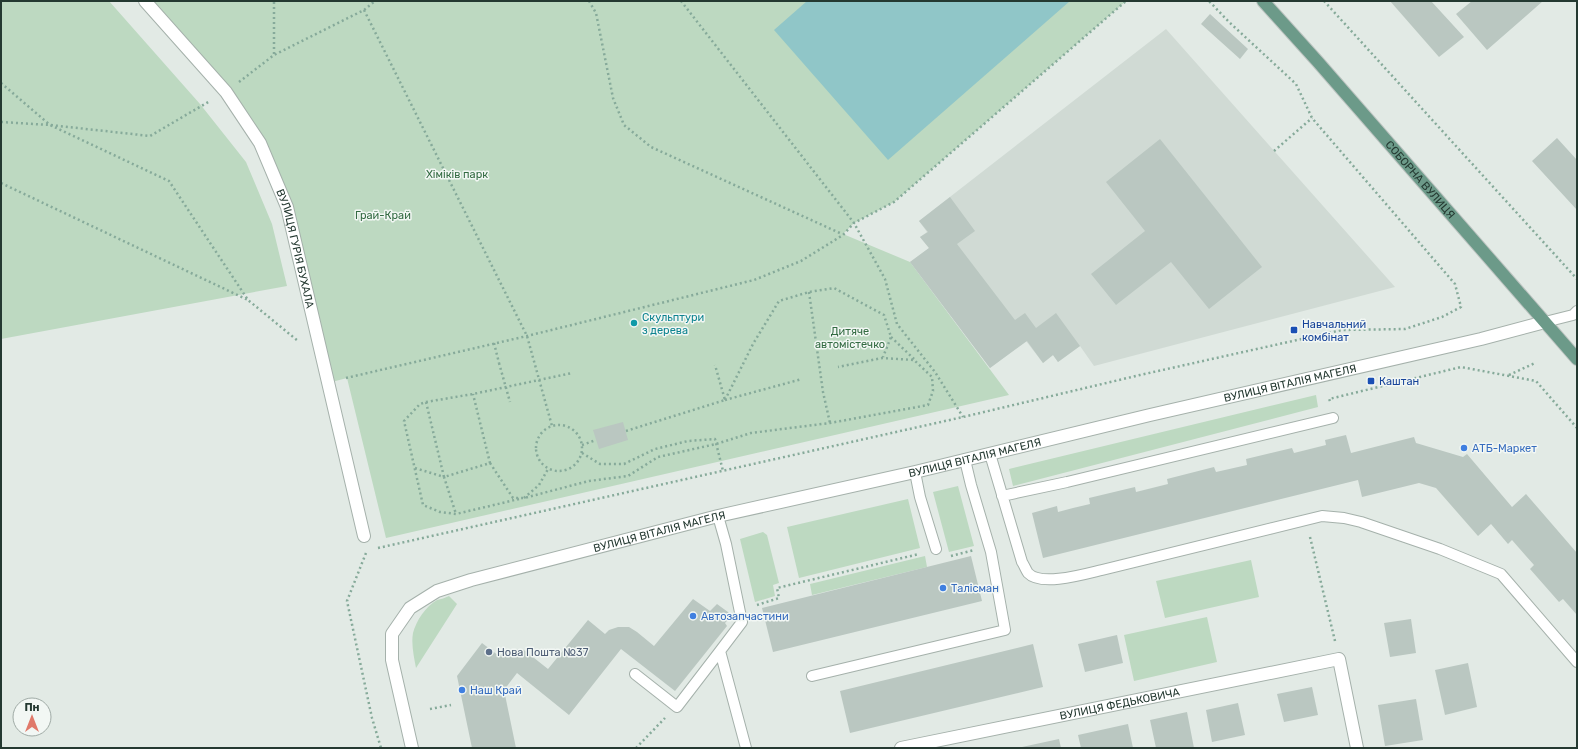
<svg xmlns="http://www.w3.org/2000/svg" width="1578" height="749" font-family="Rubik,sans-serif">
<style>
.built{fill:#d0dad4}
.green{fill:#bdd9c1}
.water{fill:#90c6c8}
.building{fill:#bac7c1}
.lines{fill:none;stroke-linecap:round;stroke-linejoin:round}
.lane-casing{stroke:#a5b1ab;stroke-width:12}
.street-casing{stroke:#a5b1ab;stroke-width:14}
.primary-casing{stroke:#bdc4c1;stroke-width:14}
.path{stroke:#86aa9a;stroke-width:2.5;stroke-dasharray:2 3;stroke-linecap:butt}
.lane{stroke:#fff;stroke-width:10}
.street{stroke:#fff;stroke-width:12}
.primary{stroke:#6c9a89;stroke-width:12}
.path-bridge{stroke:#86aa9a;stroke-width:2.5;stroke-dasharray:2 3;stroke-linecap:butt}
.culture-dot{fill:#0f9aa8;stroke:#f2f7f4;stroke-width:1.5}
.transit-dot{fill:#1a4fb4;stroke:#f2f7f4;stroke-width:1.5}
.shop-dot{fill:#3f7fe0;stroke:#f2f7f4;stroke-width:1.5}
.service-dot{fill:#5c6f8a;stroke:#f2f7f4;stroke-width:1.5}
.labels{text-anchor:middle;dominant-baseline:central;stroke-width:3;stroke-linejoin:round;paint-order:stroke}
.park-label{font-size:11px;fill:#336b42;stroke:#f2f7f4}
.street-label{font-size:11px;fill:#243931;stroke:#f2f7f4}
.culture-label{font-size:11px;fill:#0d838f;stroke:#f2f7f4;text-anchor:start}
.transit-label{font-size:11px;fill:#164399;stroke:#f2f7f4;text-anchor:start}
.shop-label{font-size:11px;fill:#366cbe;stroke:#f2f7f4;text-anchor:start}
.service-label{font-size:11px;fill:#4e5e75;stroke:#f2f7f4;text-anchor:start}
</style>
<rect width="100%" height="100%" fill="#e2eae5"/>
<path class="built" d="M1166,29l229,258 -301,79 -14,-20 -22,16 -5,-7 -10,8 -17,-22 -36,27 -80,-106 19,-14 -9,-11 7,-5 -8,-11z"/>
<path class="green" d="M1,1h108l91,103 46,58 26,62 15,62 -286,53z
M145,1h981l-232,201 -40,21 -11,11 67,28 99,133 -623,143 -39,-160 -19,5 -41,-176 -27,-64z
M1316,395l2,12 -305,79 -4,-17z
M958,486l16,60 -25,6 -16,-60z
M908,499l12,49 -121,30 -12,-51z
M763,532l4,3 12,48 -6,2 2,11 -20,6 -15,-63z
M925,556l2,11 -115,28 -2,-11z
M1251,560l8,37 -94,21 -9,-37z
M449,596l8,8 -41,64c-2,-11 -5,-24 -3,-35 3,-12 13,-27 24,-33 4,-1 8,-2 12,-4z
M1207,617l10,45 -83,19 -10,-46z"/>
<path class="water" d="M807,1h263l-182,159 -114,-130z"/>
<path class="building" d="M1390,1h41l33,36 -25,20z
M1472,1h71l-56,49 -31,-36z
M1210,14l38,35 -8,10 -39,-35z
M1557,138l20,22v50l-45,-49z
M1160,139l102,128 -53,42 -38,-47 -55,43 -25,-31 54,-43 -39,-49z
M950,197l25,34 -18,13 58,76 10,-7 11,15 20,-15 24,33 -22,16 -5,-7 -10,8 -16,-22 -37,27 -80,-106 19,-14 -9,-11 8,-5 -9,-11z
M623,422l5,18 -29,9 -6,-19z
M1346,435l5,18 63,-16 2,6 47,14 4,-3 45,53 14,-13 51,59v62l-14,-16 -4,3 -29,-33 4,-4 -22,-25 -4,4 -17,-20 -13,12 -42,-48 -17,-5 -57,14 -4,-17 -315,78 -11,-45 25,-7 1,6 15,-4 17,-4 -1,-6 46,-11 1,5 32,-8 -1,-5 47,-12 2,5 31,-7 -1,-6 46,-11 2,5 32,-8 -1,-5z
M971,556l11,45 -209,51 -11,-44z
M693,599l17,12 7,-7 15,11 -7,8 2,3 -52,65 -54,-42 -52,66 -52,-42 -13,17 12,58h-44l-15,-72 25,-33 17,13 7,-5 13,-2 5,1 24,19 40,-49 17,14 4,-4 9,-3h11l8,5 17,14z
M1411,619l5,34 -26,4 -6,-34z
M1117,635l6,28 -38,9 -7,-28z
M1033,644l10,43 -193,46 -10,-42z
M1468,663l9,44 -32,8 -10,-45z
M1312,687l6,28 -34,7 -7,-28z
M1416,699l7,41 -38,6 -7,-41z
M1238,703l7,32 -33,7 -6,-32z
M1187,712l7,36h-38l-6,-28z
M1128,724l5,24h-52l-3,-13z
M1059,739l2,9h-39v-1z"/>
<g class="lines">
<defs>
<path id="lane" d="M1545,322l28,-7 4,-4
M990,454l32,108c2,3 4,8 6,11 13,14 57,1 74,-3l220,-54 22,2 17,4 79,27 61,25 76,88
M915,472l5,25 16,52
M1002,496l65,-14 266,-64
M718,516l8,28 16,78 -22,29 26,97
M635,674l42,33 43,-56
M812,676l193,-46 -14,-78 -20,-67 -6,-25"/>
<g id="street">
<path id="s1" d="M145,1l81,91 34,51 27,64 77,329"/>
<path id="s2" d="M412,748l-20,-88v-26l18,-26 27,-17 34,-11 247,-64 197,-44 235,-57 331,-76 64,-17"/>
<path id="s3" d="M901,748l438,-89 18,89"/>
</g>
<g id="primary">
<path id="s4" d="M1263,1l55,61 259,297"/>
</g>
</defs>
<use href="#lane" class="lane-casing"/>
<use href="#street" class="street-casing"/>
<use href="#primary" class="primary-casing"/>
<path class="path" d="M589,1l7,12 17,85 11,27 27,22 191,87
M681,1l173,222 31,56 12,45 38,48 28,45
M1324,1l253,278
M364,10l163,326 25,90
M274,54v-53
M239,82l35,-27 90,-45 11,-9
M1,83l49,42 119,56 79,119 50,41
M1,122l49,3 100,11 60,-35
M1274,151l38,-33
M1,183l247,117
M809,292l14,100 7,31
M891,337l23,22
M494,343l5,20
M1509,375l26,-12
M346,378l181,-42 227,-56 47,-19 42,-26 11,-12 40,-21 232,-201
M725,400l28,-56 26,-43 30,-9 25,-4 50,27 7,22 -8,20
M725,400l77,-21
M1330,401l-1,-2 132,-32 75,14 41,47
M426,402l18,75 46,-14 -17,-69
M536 448a23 23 0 1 1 46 0a23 23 0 1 1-46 0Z
M626,431l99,-31 -10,-35
M582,445l14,-5
M582,453l18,11h24l31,-15 33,-8 27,-2 8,32
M490,463l23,35h11l65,-17 39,-5 30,-19 58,-13 35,-11 79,-10 98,-18 5,-14 -1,-14 -18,-17 -32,-2 -44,9
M415,468l29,9 12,37
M524,498l15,-13 9,-16
M519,499l-63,15 -16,-2 -17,-7 -19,-84 16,-17 6,-2 47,-8 99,-21
M1310,537l25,104
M378,548l585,-131 177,-42 202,-45 63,-1 37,-12 19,-10 -6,-23 -143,-166 -16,-34 -67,-62 -20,-21
M366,553l-19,48 25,117 9,30
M951,556l23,-6
M757,605l22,-7 -2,-10 142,-34
M430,709l21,-4
M636,748l29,-30"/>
<use href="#lane" class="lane"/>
<use href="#street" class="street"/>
<use href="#primary" class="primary"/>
<path class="path-bridge" d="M499,363l11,39"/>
</g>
<circle class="culture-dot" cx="634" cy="323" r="4"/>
<g class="transit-dot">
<rect x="1290" y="326" width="8" height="8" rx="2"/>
<rect x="1367" y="377" width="8" height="8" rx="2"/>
</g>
<g class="shop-dot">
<circle cx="1464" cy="448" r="4"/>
<circle cx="943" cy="588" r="4"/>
<circle cx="693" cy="616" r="4"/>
<circle cx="462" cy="690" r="4"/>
</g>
<circle class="service-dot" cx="489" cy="652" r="4"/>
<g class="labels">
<g class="park-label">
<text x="457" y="174">Хіміків парк</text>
<text x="383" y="215">Грай-Край</text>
<text x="850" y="331">Дитяче<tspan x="850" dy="13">автомістечко</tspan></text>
</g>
<g class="street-label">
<text stroke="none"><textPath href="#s4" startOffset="238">СОБОРНА ВУЛИЦЯ</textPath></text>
<text stroke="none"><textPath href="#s1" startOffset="295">ВУЛИЦЯ ГУРІЯ БУХАЛА</textPath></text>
<text stroke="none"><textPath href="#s2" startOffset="1058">ВУЛИЦЯ ВІТАЛІЯ МАГЕЛЯ</textPath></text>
<text stroke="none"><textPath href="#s2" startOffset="734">ВУЛИЦЯ ВІТАЛІЯ МАГЕЛЯ</textPath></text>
<text stroke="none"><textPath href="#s2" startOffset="410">ВУЛИЦЯ ВІТАЛІЯ МАГЕЛЯ</textPath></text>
<text stroke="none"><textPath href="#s3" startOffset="223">ВУЛИЦЯ ФЕДЬКОВИЧА</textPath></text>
</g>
<g class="culture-label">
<text x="642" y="317">Скульптури<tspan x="642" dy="13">з дерева</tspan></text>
</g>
<g class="transit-label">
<text x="1302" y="324">Навчальний<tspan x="1302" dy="13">комбінат</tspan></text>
<text x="1379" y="381">Каштан</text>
</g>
<g class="shop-label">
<text x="1472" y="448">АТБ-Маркет</text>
<text x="951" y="588">Талісман</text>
<text x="701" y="616">Автозапчастини</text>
<text x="470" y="690">Наш Край</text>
</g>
<g class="service-label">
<text x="497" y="652">Нова Пошта №37</text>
</g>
</g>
<rect width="1578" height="749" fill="none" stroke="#243931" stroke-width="4"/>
<g transform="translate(32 717)"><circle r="19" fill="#f2f7f4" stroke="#a0aba6"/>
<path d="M0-3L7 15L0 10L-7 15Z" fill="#e0796a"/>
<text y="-6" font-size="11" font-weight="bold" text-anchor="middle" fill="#243931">Пн</text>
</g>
</svg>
